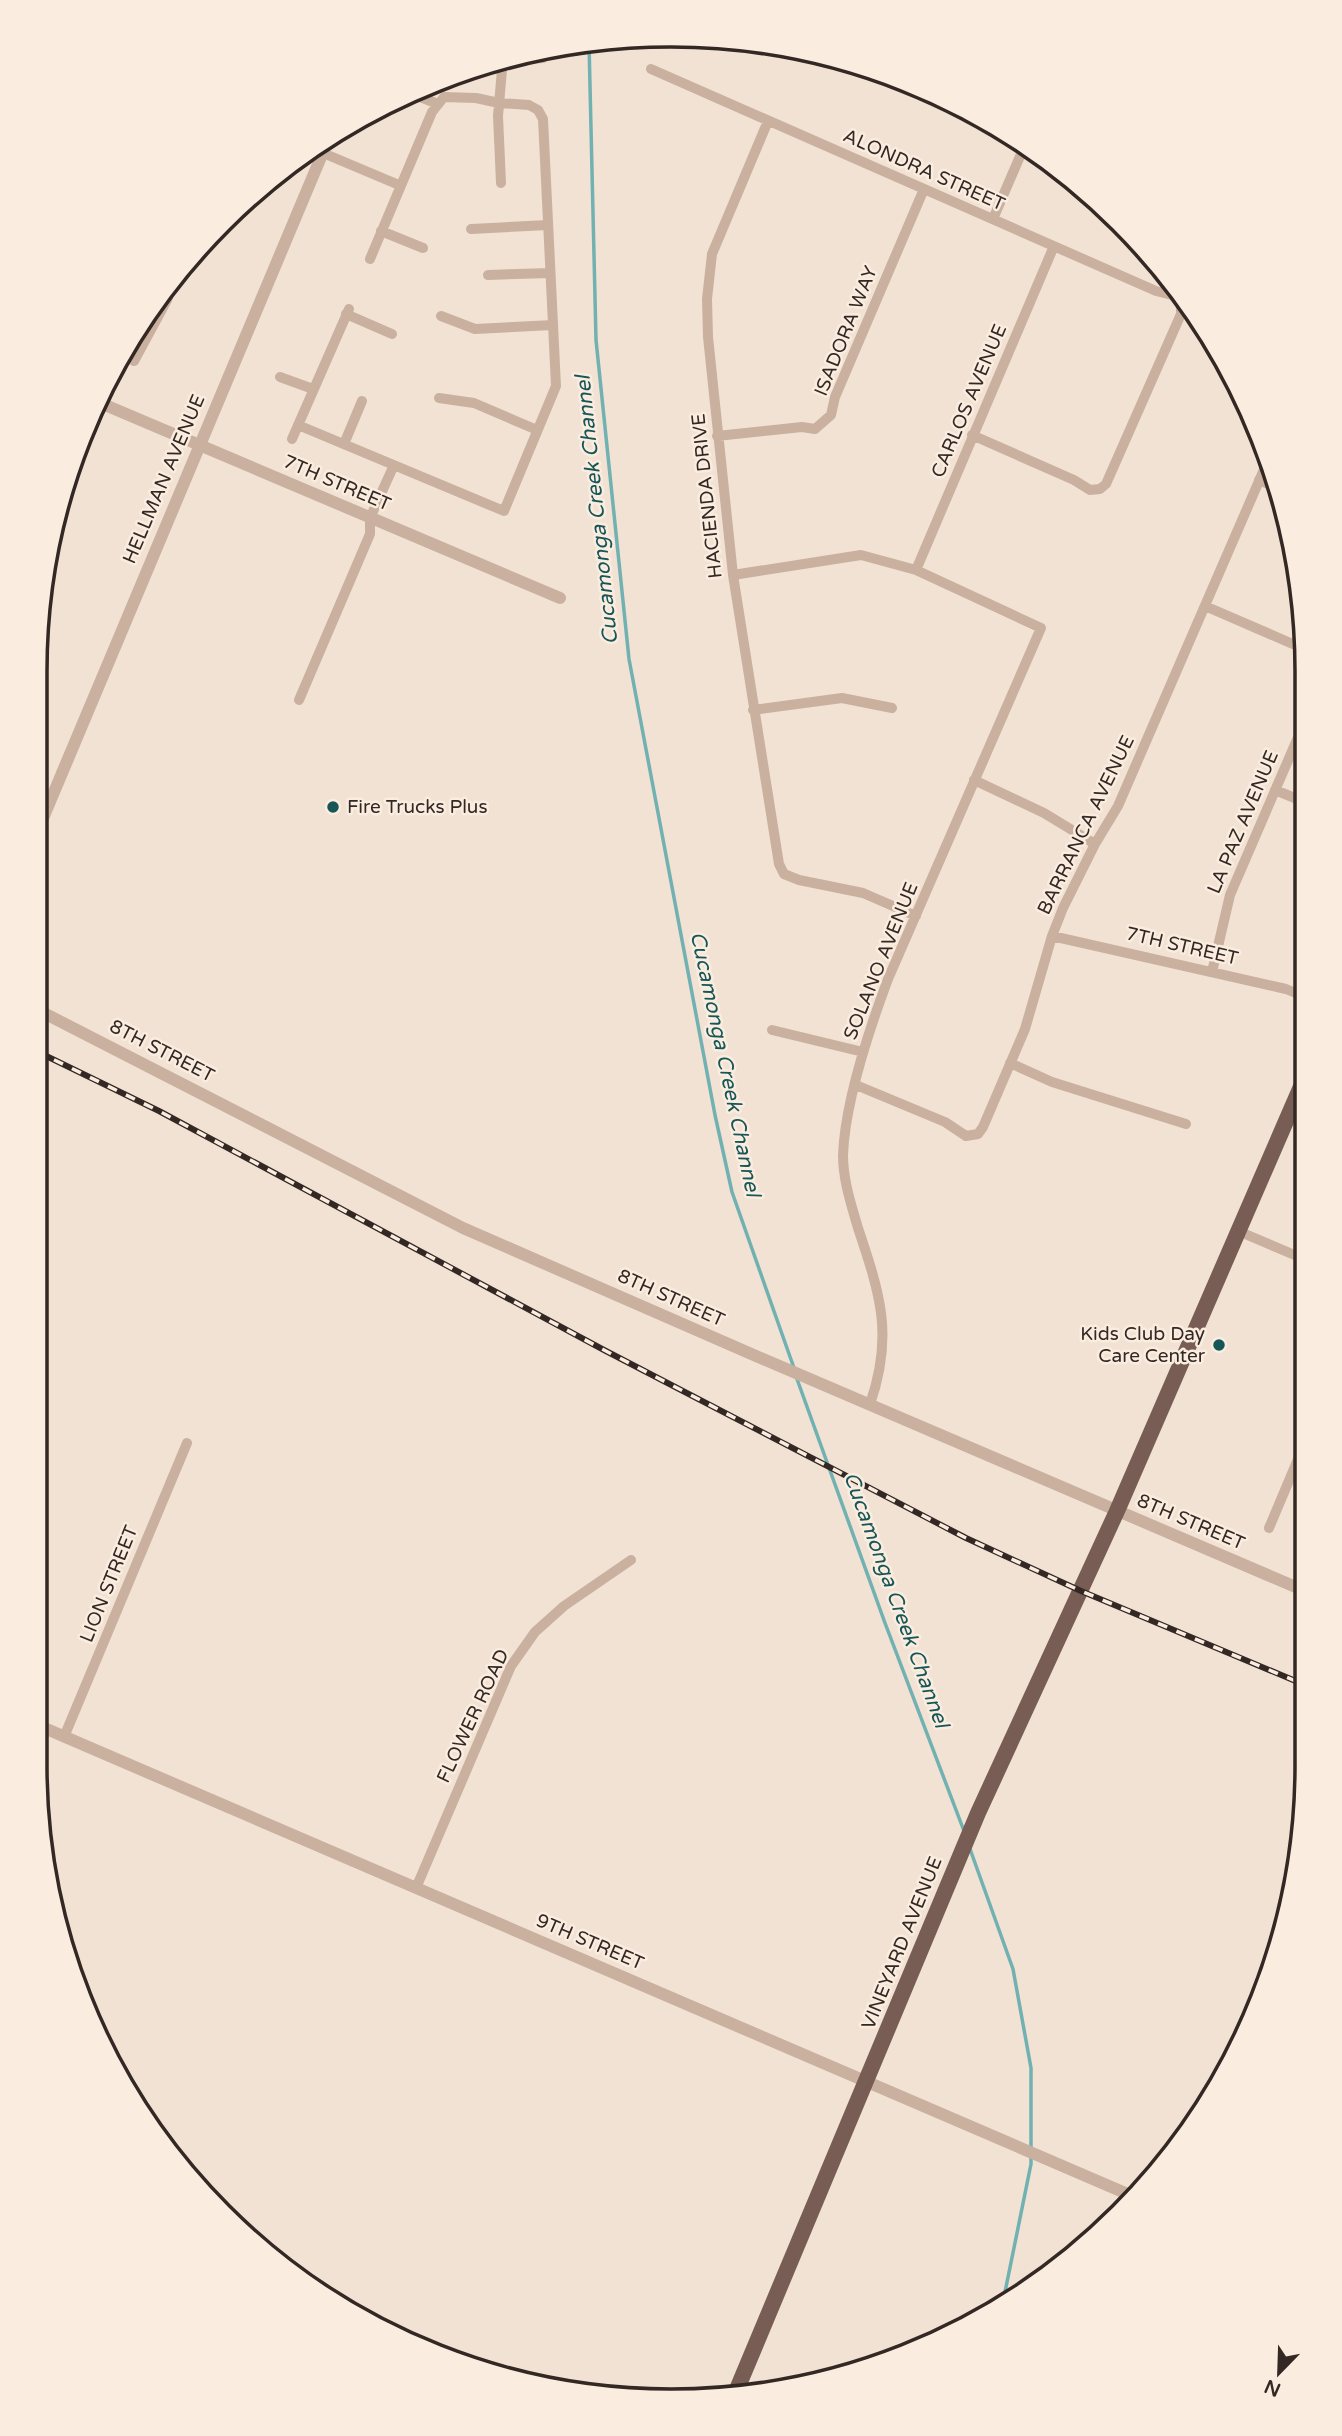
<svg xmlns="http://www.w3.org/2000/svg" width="1342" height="2436" font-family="'Varela Round',sans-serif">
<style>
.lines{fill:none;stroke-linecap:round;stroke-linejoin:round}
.stream{stroke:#71b1b1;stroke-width:3.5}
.minor{stroke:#cab19f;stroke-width:10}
.tertiary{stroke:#cab19f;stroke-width:12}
.primary{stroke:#775d53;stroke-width:16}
.rail-casing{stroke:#332823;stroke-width:6}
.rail{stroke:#faede0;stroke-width:3.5;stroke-dasharray:10;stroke-linecap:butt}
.poi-dot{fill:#175657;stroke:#faede0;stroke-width:2.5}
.labels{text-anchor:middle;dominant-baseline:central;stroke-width:5;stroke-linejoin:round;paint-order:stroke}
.street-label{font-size:19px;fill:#332823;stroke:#faede0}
.poi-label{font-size:19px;fill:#332823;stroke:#faede0;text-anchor:start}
.water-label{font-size:21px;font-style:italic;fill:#175657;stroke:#faede0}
.rim{fill:none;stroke:#332823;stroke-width:3.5}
</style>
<rect width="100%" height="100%" fill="#f2e2d4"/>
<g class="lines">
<path class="stream" d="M589,43l7,297 33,319 86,456 17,77 62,176
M797,1379l88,244 79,208
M970,1849l43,120 18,99v96l-27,133"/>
<path class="minor" d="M503,60l40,-2
M651,69l505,222 16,4 9,7v12l-75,170 -6,5 -10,1 -16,-10 -102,-45
M410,93l28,11
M768,121l-56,133 -5,45 1,38 25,238 46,289 5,10 15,6 64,13 53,23
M323,153l76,32
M501,183l-3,-67 5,-58
M993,219l31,-72
M471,229l77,-4
M381,231l42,17
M488,275l62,-2
M346,314l46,20
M441,316l34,13 78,-4
M134,361l33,-61 9,-25
M280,377l33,12
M439,398l35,5 63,27
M298,425l206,86 52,-125 -13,-267 -5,-9 -9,-5 -30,-2 -23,-5 -32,-1 -12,15 -62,147
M717,436l85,-9 13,2 16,-14 4,-18 89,-208
M292,439l57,-130
M344,444l18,-43
M1259,480l19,8
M916,570l138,-324
M733,575l128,-20 55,15 125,58 -153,351c-19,51 -43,122 -45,176 0,25 8,49 15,73 22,66 36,107 12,176
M1205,606l97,42
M299,700l71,-166v-16l24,-53
M753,710l89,-12 50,10
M974,780l70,33 51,31
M1275,790l27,11
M1052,936l234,53 17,7
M1212,972l18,-77 72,-167
M772,1030l91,22
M1010,1063l42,19 134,42
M856,1085l89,37 21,14 12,-2 5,-7 42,-98 27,-93 11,-28 32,-64 23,-38 151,-348
M1238,1231l66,28
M1269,1528l35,-83
M64,1737l123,-294
M416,1888l95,-222 24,-34 29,-26 67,-46"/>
<path class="tertiary" d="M98,402l462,196
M36,835l293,-697
M36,1009l427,219 293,128 549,235
M35,1724l1095,471"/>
<path class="primary" d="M735,2394l243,-581 139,-302 186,-429"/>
<defs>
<path id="rail" d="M36,1051l123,60 445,239 362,188 115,53 224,94"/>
</defs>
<use href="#rail" class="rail-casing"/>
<use href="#rail" class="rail"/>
</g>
<g class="poi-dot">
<circle cx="333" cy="807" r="7"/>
<circle cx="1219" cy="1345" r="7"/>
</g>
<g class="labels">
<g class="street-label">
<text transform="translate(924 170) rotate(24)">ALONDRA STREET</text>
<text transform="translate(846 331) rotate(-68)">ISADORA WAY</text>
<text transform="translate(969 401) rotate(-67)">CARLOS AVENUE</text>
<text transform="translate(164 479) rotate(-67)">HELLMAN AVENUE</text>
<text transform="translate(337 483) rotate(23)">7TH STREET</text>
<text transform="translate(707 496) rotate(-96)">HACIENDA DRIVE</text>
<text transform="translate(1243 822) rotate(-67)">LA PAZ AVENUE</text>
<text transform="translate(1086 825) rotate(-64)">BARRANCA AVENUE</text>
<text transform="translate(1182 946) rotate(13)">7TH STREET</text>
<text transform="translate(881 961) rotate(-68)">SOLANO AVENUE</text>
<text transform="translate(162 1051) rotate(27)">8TH STREET</text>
<text transform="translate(671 1298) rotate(24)">8TH STREET</text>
<text transform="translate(1191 1522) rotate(23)">8TH STREET</text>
<text transform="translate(109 1584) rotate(-68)">LION STREET</text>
<text transform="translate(473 1716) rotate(-65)">FLOWER ROAD</text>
<text transform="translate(590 1942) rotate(23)">9TH STREET</text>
<text transform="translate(902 1943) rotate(-68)">VINEYARD AVENUE</text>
</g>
<g class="poi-label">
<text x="347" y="807">Fire Trucks Plus</text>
<text x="1205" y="1334" text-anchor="end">Kids Club Day<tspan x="1205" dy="22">Care Center</tspan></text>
</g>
<g class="water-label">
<text transform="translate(597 510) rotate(-96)">Cucamonga Creek Channel</text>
<text transform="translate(725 1064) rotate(78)">Cucamonga Creek Channel</text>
<text transform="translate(896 1600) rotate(70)">Cucamonga Creek Channel</text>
</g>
</g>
<path d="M0 0H1342V2436H0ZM671 47H671A624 624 0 0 1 1295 671V1765A624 624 0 0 1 671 2389H671A624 624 0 0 1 47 1765V671A624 624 0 0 1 671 47Z" fill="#faede0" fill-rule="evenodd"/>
<path class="rim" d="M671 47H671A624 624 0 0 1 1295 671V1765A624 624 0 0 1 671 2389H671A624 624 0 0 1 47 1765V671A624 624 0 0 1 671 47Z"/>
<g transform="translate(1279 2373) rotate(203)" stroke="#faede0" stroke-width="5" paint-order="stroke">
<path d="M0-5L12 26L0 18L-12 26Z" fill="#332823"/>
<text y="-10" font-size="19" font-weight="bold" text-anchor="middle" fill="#332823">N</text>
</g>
</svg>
